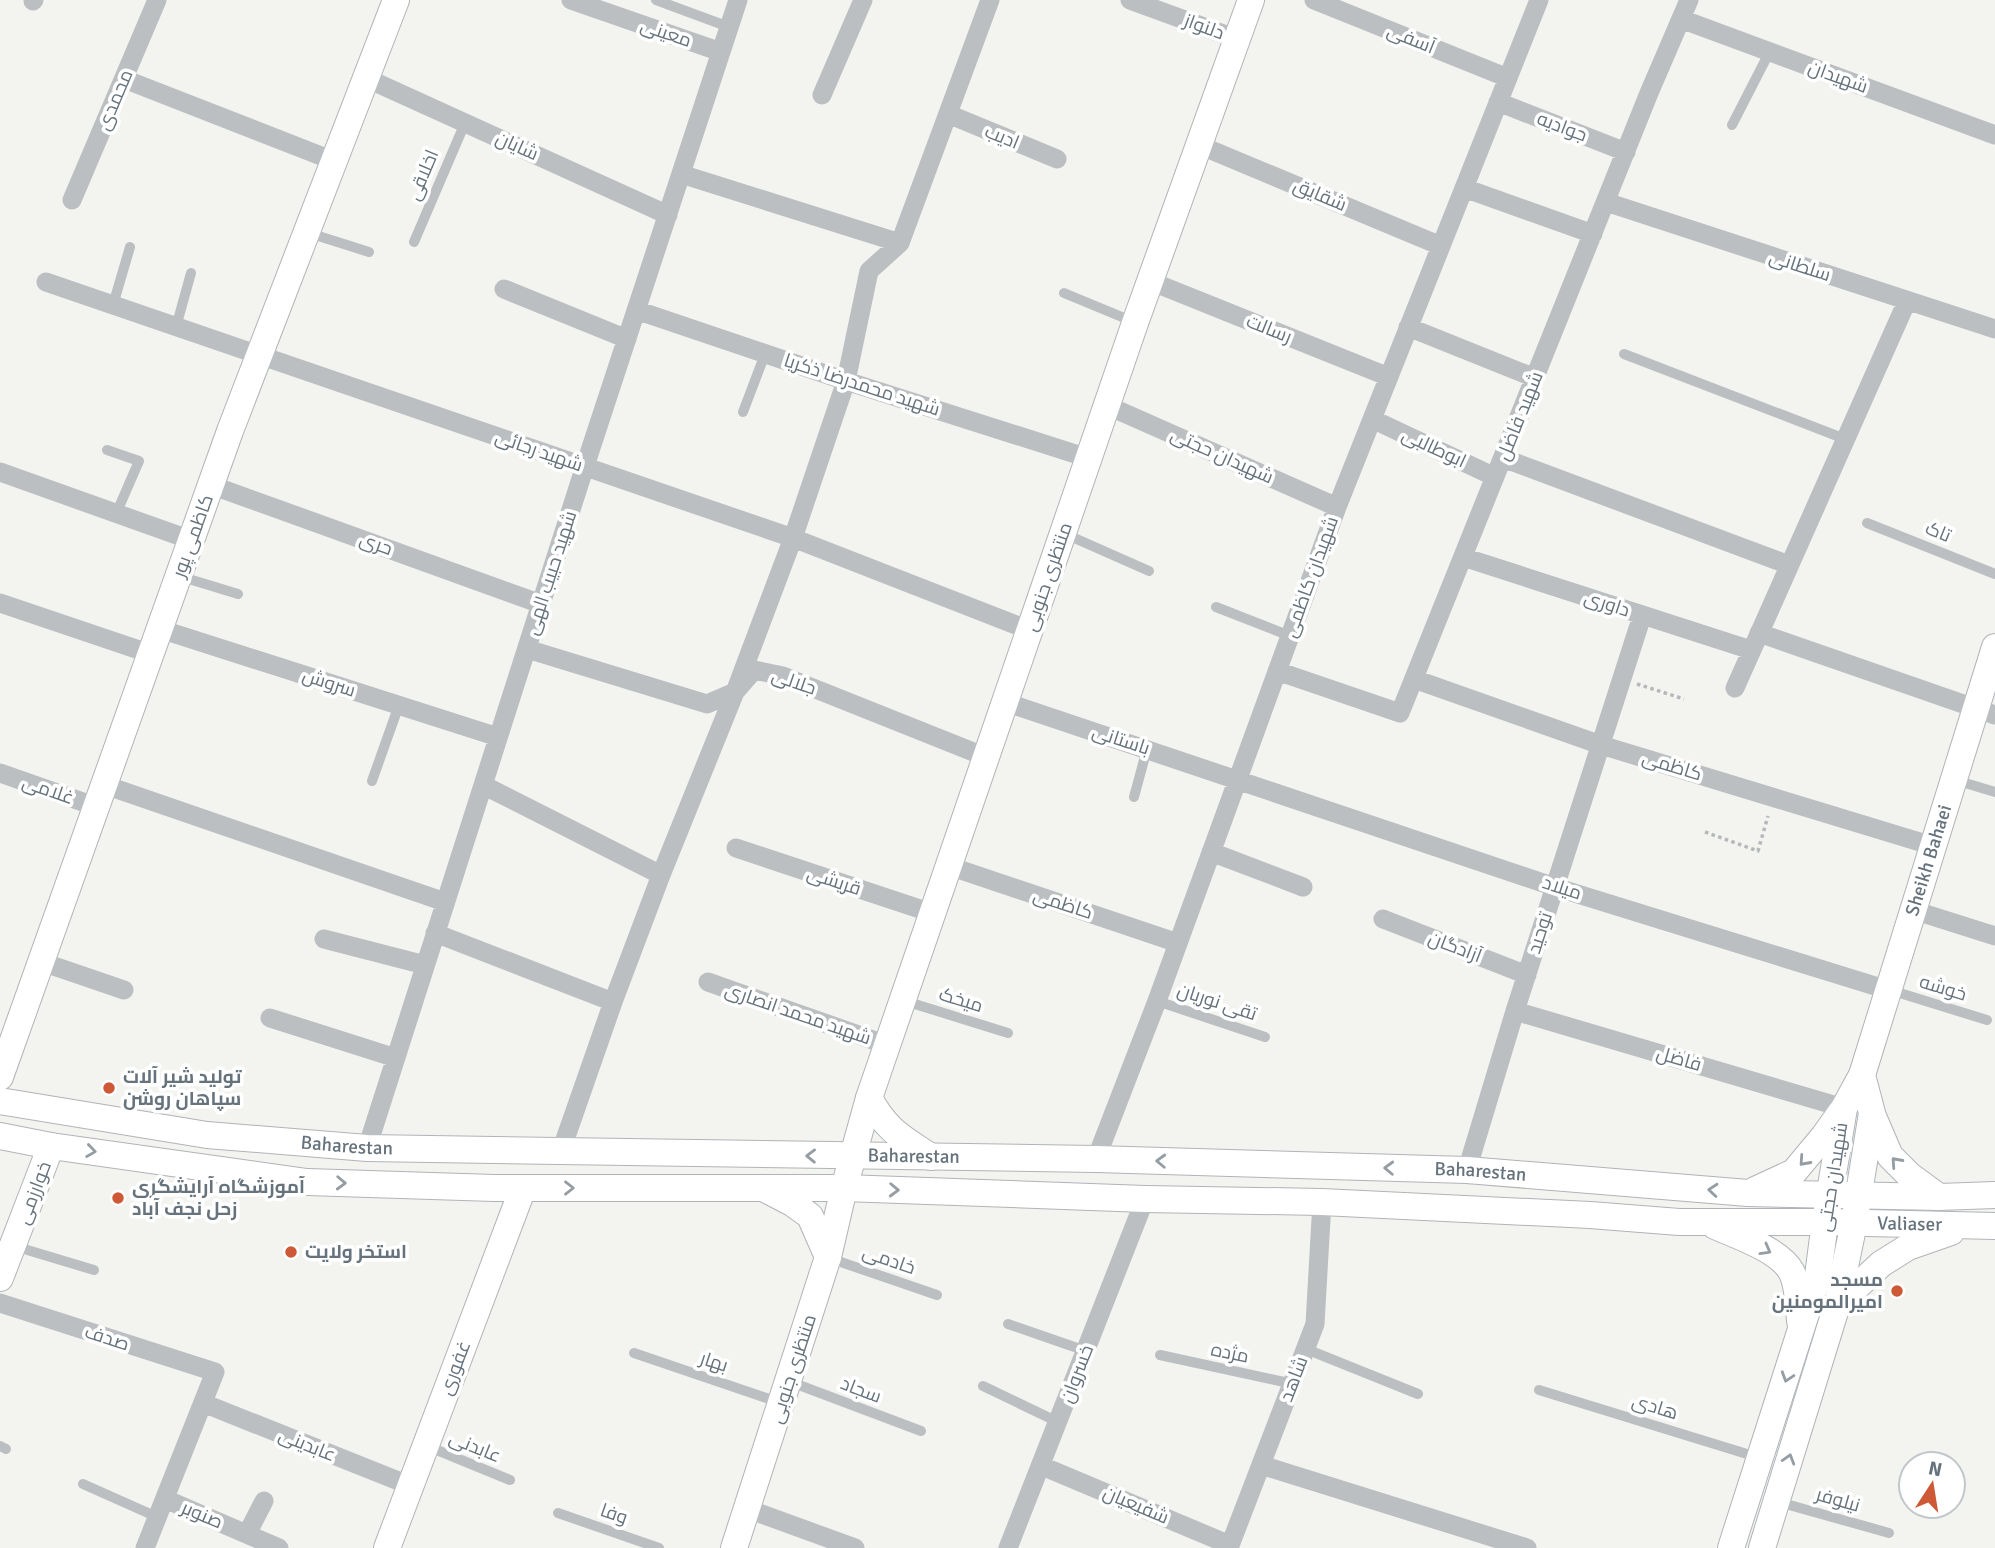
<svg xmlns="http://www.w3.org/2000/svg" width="1995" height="1548" font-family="Signika,Cairo,sans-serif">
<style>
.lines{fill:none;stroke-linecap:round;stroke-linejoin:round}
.secondary-casing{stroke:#b0b4b8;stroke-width:28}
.path{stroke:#b5b8ba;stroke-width:3.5;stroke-dasharray:3.5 3.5;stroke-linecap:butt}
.lane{stroke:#bbbfc1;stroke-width:10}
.street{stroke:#bbbfc1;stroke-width:19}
.secondary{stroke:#fff;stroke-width:26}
.oneway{stroke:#949da4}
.poi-dot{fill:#cd5937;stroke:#fff;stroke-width:2.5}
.labels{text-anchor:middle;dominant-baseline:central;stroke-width:7;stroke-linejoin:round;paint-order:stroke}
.street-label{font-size:19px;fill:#66737d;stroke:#fff}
.poi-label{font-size:19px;font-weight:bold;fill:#66737d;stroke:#fff;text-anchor:start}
</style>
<rect width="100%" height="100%" fill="#f3f3f0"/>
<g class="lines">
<defs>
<g id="secondary">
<path d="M0,1077l230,-646 166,-431"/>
<path d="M869,1098c18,33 32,39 62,59"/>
<path id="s1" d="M0,1101l207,34 160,13 729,11 371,11 281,23 191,4 56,-2"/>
<path d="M1872,1114l18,42 19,19 30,22"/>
<path id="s2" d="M0,1136l51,10 256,36 187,6h350l301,11 177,3 268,13 89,7h146l170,4"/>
<path d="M767,1190l25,13 18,13 18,41"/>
<path d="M1755,1190l39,-18 30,-36 17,-24"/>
<path d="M1715,1226c23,10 64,24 76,45 7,12 8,37 9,50"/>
<path d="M0,1278l51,-132"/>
<path d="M1837,1305l44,-41 27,-17 43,-15"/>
<path d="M387,1548l136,-360"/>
<path d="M734,1548l94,-291 16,-69 25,-90 266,-775 116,-323"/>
<path id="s3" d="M1731,1548l87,-272 7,-54 19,-114 18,-33 133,-428"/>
<path d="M1762,1548l75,-243 17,-82 18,-110 -10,-38"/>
</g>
</defs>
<use href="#secondary" class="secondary-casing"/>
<path class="path" d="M1637,684l47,15
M1705,832l53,19 10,-35"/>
<path class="lane" d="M656,0l73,27
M1732,125l38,-74
M309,233l60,19
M414,242l51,-119
M1064,293l70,29
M113,305l17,-58
M176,327l15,-54
M1624,354l221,85
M743,412l22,-58
M107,450l32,11 -23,53
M1867,523l128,51
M1063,533l86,38
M179,576l59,18
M1216,607l74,29
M1955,780l40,12
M372,781l27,-76
M1134,797l13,-48
M1890,990l97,30
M905,1001l103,32
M1157,1001l108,36
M14,1246l80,24
M829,1258l108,37
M1008,1324l78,27
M1306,1349l112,45
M634,1353l147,50
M1160,1355l133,29
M791,1382l130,49
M983,1386l75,36
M1539,1390l221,68
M0,1446l6,3
M427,1446l83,34
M83,1484l74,33
M1779,1502l110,31
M558,1513l101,35"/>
<path class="street" d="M571,0l150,52
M1130,0l107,39
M1314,0l194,78
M33,1l1,-1
M1681,19l314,116
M366,78l302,137
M124,79l210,82
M822,95l41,-95
M1498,102l128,50
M948,114l109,45
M1199,145l242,101
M681,174l219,69
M1464,188l129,46
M72,200l85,-200
M1606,202l389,127
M1150,281l239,96
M46,282l747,256 236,92
M504,289l123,50
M636,310l210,71 242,77
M1408,327l127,51
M1106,405l231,102
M1372,419l123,58
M1503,458l286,107
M0,472l191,68
M211,485l330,119
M1463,557l288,93
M0,603l151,51
M160,629l338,108
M1759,633l236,82
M527,649l180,55 28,-12 19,-22 29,6 203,81
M1277,671l123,42 249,-620 40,-93
M1414,679l187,66 332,101
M1735,688l172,-387
M1005,702l550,185 333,103
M0,773l97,34
M105,785l340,117
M483,785l178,90
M736,848l196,65
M1211,852l92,35
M949,866l229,77
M1913,910l82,26
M1383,919l144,56
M435,933l178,69
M324,939l101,26
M42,962l82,28
M708,982l179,63
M1515,1011l329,97
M270,1018l126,40
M367,1148l218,-682 153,-466
M561,1151l52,-149 48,-127 74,-183 58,-154 53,-157 23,-110 31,-28 90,-243
M1096,1159l61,-158 180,-494 202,-507
M1467,1170l48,-159 127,-395
M0,1303l215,69 -70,176
M203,1403l208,83
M1261,1465l266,83
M1042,1466l188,79
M165,1499l114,49
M748,1509l107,39
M247,1534l17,-33
M1008,1548l137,-349
M1229,1548l86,-224 7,-122"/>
<use href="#secondary" class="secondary"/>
</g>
<defs><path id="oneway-chevron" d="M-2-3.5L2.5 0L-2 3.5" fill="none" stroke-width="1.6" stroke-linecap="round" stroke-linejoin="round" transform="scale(1.75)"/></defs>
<g class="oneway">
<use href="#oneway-chevron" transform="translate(91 1151) rotate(8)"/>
<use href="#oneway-chevron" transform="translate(811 1156) rotate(-179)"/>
<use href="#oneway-chevron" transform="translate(1161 1161) rotate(-178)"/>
<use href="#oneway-chevron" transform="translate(1804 1161) rotate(132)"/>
<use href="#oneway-chevron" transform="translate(1896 1162) rotate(-132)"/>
<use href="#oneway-chevron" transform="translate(1389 1168) rotate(-178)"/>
<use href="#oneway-chevron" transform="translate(341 1183) rotate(2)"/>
<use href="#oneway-chevron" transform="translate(569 1188)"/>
<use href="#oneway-chevron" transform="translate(894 1190) rotate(2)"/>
<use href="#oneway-chevron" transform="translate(1713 1190) rotate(-175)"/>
<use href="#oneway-chevron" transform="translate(1766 1250) rotate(29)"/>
<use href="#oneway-chevron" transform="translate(1787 1377) rotate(108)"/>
<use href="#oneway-chevron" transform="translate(1789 1459) rotate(-73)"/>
</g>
<g class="poi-dot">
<circle cx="109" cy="1088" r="7"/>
<circle cx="118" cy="1198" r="7"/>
<circle cx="291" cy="1252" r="7"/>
<circle cx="1897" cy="1291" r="7"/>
</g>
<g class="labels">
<g class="street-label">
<text transform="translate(1204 27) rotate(20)">دلنواز</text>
<text transform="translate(666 33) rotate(19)">معینی</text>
<text transform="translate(1411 39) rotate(22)">آسفی</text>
<text transform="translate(1838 77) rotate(20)">شهیدان</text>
<text transform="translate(115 100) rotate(-67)">محمدی</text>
<text transform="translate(1562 127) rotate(21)">جوادیه</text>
<text transform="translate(1002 137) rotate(22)">ادیب</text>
<text transform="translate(517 146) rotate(24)">شایان</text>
<text transform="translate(423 175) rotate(-67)">اخلاقی</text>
<text transform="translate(1320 195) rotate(23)">شقایق</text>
<text transform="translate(1800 266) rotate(18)">سلطانی</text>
<text transform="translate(1269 329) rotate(22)">رسالت</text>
<text transform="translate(862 385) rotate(18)">شهید محمدرضا ذکریا</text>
<text transform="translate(1520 416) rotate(-68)">شهید فاضل</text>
<text transform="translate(1434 448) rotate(25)">ابوطالبی</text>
<text transform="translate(539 451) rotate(19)">شهید رجائی</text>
<text transform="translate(1222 456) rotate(24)">شهیدان حجتی</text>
<text transform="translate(1938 532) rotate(22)">تاک</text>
<text transform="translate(193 536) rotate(-70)">کاظمی پور</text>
<text transform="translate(376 544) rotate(20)">حری</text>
<text transform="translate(551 573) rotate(-72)">شهید حبیب الهی</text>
<text transform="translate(1048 577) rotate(-71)">منتظری جنوبی</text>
<text transform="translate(1311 577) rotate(-70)">شهیدان کاظمی</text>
<text transform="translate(1607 604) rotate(18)">داوری</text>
<text transform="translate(794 682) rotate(19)">جلالی</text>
<text transform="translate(329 683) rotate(18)">سروش</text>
<text transform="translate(1121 740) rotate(18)">باستانی</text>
<text transform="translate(1672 766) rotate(17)">کاظمی</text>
<text transform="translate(48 790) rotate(19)">غلامی</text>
<text stroke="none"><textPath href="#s3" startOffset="718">Sheikh Bahaei</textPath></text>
<text transform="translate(834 881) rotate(18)">قریشی</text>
<text transform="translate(1562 888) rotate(18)">میلاد</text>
<text transform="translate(1063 904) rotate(18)">کاظمی</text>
<text transform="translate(1540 933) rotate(-72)">توحید</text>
<text transform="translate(1455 947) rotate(21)">آزادگان</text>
<text transform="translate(1943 988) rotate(17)">خوشه</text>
<text transform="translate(961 1000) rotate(17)">میخک</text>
<text transform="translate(1217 1002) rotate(18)">تقی نوریان</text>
<text transform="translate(798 1014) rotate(19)">شهید محمد انصاری</text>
<text transform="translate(1679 1059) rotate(16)">فاضل</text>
<text stroke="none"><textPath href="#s1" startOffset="350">Baharestan</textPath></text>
<text stroke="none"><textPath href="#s1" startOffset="917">Baharestan</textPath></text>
<text stroke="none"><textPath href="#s1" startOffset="1484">Baharestan</textPath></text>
<text transform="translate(1833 1177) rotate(-81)">شهیدان حجتی</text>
<text transform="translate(34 1193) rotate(-69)">خوارزمی</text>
<text stroke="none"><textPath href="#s2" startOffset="1914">Valiaser</textPath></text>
<text transform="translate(889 1260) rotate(19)">خادمی</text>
<text transform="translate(107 1338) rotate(18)">صدف</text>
<text transform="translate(1230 1353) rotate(12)">مژده</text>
<text transform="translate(714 1362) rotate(18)">بهار</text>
<text transform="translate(455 1368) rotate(-69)">غفوری</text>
<text transform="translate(793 1369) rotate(-72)">منتظری جنوبی</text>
<text transform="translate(1077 1374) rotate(-69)">خسروان</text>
<text transform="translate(1294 1379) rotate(-69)">شاهد</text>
<text transform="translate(861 1390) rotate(21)">سجاد</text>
<text transform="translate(1655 1407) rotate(17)">هادی</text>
<text transform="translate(307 1445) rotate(22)">عابدینی</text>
<text transform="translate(475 1447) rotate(22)">عابدنی</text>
<text transform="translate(1838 1500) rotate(16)">نیلوفر</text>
<text transform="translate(1136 1505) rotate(23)">شفیعیان</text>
<text transform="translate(614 1514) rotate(19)">وفا</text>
<text transform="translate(202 1515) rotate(23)">صنوبر</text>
</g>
<g class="poi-label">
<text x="123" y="1077">تولید شیر آلات<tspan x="123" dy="22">سپاهان روشن</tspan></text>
<text x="132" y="1187">آموزشگاه آرایشگری<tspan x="132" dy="22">زحل نجف آباد</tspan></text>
<text x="305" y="1252">استخر ولایت</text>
<text x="1883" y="1280" text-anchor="end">مسجد<tspan x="1883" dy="22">امیرالمومنین</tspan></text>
</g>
</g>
<g transform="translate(1932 1485) rotate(12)"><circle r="33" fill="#ffffff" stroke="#c2c7cb" stroke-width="2"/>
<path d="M0-5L12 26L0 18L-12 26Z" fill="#cd5937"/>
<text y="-10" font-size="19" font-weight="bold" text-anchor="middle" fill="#66737d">N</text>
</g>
</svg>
